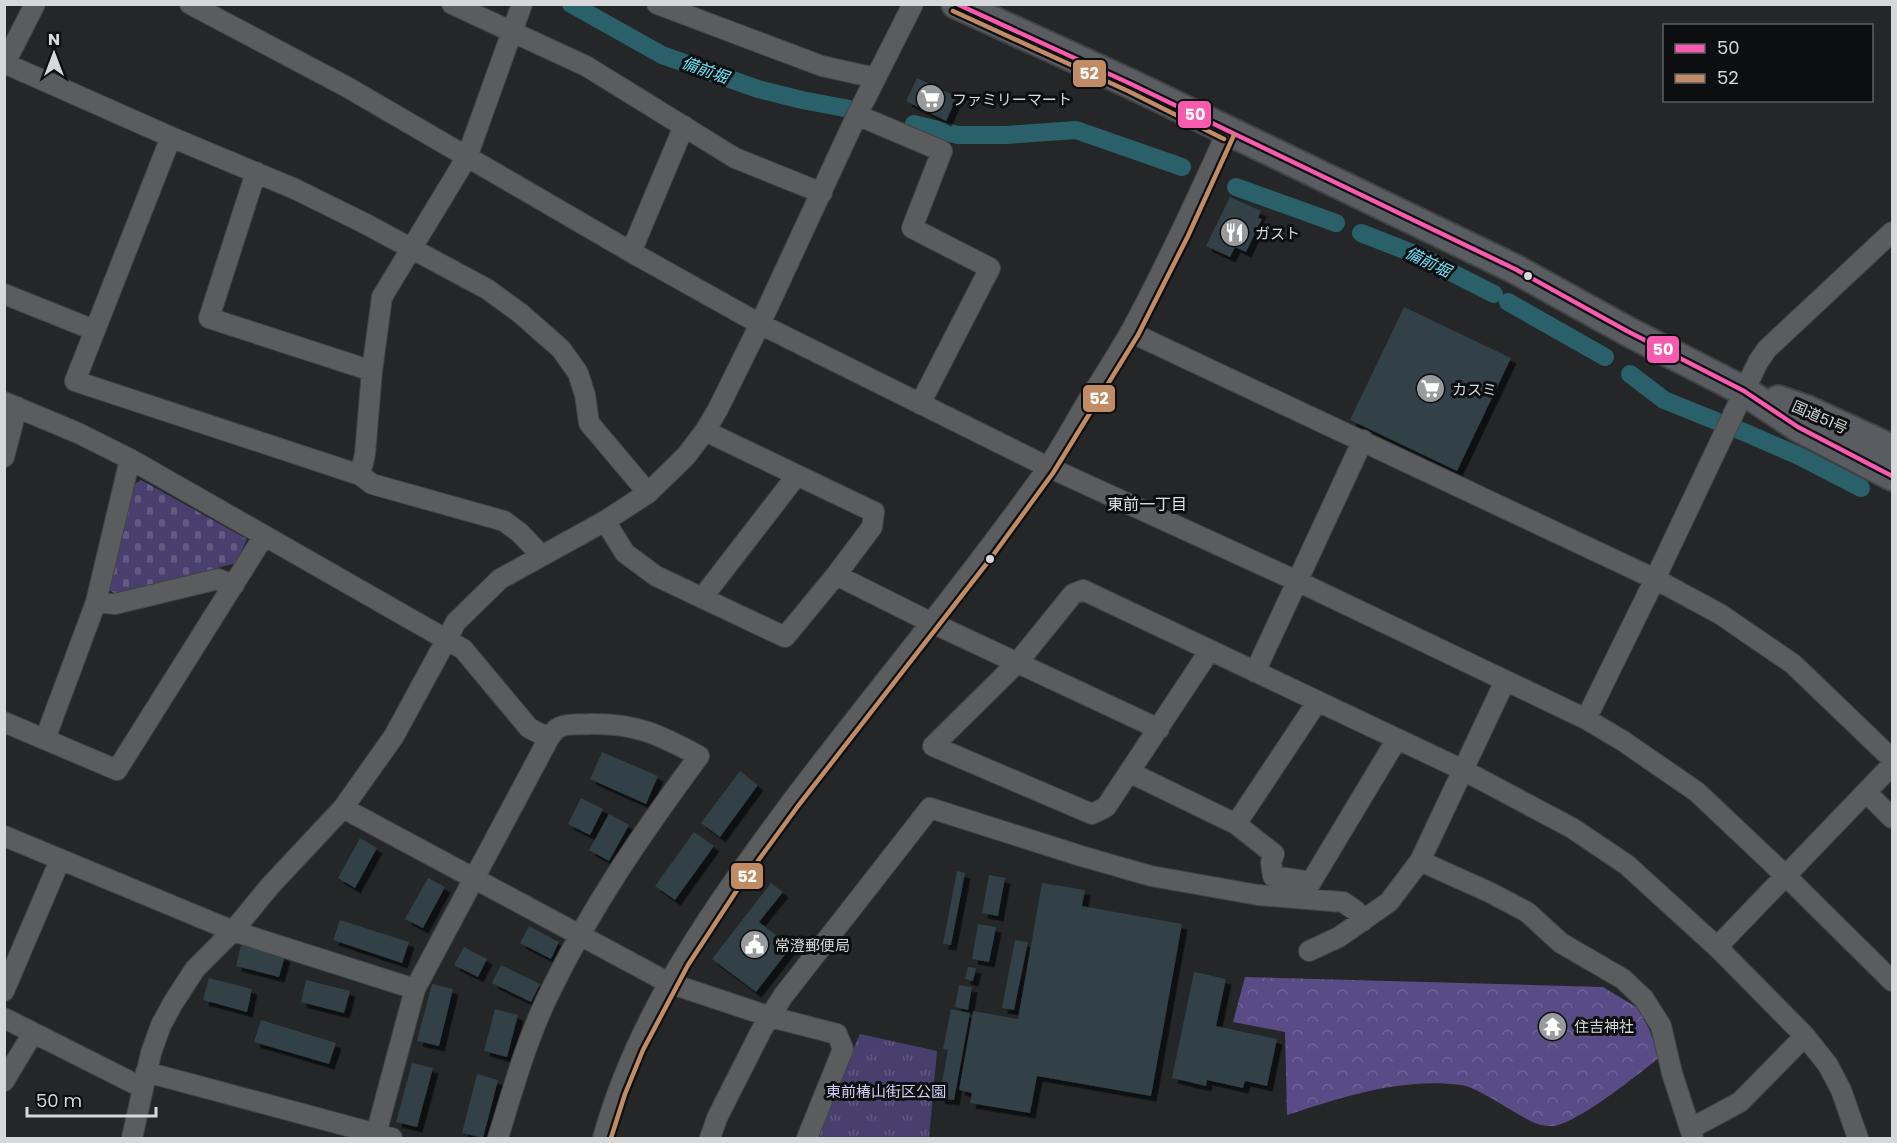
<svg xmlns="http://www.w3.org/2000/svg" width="1897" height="1143" font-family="Poppins,'Noto Sans JP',sans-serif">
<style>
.forest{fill:url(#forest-crowns)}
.cemetery{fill:url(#cemetery-stones)}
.park{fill:url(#park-tufts)}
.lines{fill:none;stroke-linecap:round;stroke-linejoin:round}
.canal{stroke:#296069;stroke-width:18}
.building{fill:#304047;filter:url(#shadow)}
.minor-casing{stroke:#424344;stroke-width:22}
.highway-casing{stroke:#424344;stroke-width:32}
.minor{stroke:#5a5c5d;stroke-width:20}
.highway{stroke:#595c61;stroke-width:28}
.bus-1-casing{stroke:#0d0e10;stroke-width:9}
.bus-2-casing{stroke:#0d0e10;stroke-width:9}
.bus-1{stroke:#f75aaf;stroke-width:4.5}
.bus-2{stroke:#c18c65;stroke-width:4.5}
.bus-dot{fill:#d7d8da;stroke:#0d0e10;stroke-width:2}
.labels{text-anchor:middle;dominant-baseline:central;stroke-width:6;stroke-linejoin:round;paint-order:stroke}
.poi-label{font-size:15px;fill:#d7d8da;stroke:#0d0e10;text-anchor:start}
.street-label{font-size:15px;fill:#d7d8da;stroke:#0d0e10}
.park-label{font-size:15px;fill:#d5cff7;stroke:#0d0e10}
.water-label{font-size:16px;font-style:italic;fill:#6de3f7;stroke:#0d0e10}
.neighbourhood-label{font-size:16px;fill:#dee1e5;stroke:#0d0e10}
.line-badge{stroke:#0d0e10;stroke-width:2}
.badge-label{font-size:16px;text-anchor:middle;font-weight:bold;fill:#fff}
</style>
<defs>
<pattern id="forest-crowns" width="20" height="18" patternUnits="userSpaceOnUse" patternTransform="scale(1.5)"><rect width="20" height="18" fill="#584b86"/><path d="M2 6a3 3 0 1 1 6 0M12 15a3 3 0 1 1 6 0" fill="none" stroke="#6f6496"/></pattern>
<pattern id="cemetery-stones" width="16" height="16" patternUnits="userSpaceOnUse" patternTransform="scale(1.5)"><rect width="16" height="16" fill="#493f6f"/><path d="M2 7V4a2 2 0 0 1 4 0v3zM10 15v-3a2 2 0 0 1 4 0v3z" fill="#625a83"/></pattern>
<pattern id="park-tufts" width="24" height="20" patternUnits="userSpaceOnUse" patternTransform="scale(1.5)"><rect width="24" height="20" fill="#493f6f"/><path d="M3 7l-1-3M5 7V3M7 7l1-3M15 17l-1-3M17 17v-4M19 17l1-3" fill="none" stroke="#625a83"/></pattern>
<filter id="shadow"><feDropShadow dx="5.5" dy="5.5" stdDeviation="0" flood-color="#0009"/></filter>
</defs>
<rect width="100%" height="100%" fill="#242627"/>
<path class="forest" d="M1245,977l358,10 35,21 12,23 9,27c-22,17 -83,67 -107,68 -13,1 -24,-6 -34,-12 -13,-7 -44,-28 -57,-29 -58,-8 -119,12 -174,30l-2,-83 -52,-10z"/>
<path class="cemetery" d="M141,480l106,59 -11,24 -119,32 -8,-5 24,-105z"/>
<path class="park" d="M860,1034l77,17 -8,87h-115z"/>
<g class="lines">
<path class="canal" d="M571,4l91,51 96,34 44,11 48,9
M914,124l44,11h48l70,-5 106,37
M1236,187l100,36
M1361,233l56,22 77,39
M1508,302l97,55
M1630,374l34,26 52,21
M1739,430l60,26 62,32"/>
</g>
<path class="building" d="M917,78l40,19 -11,24 -40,-20z
M1230,197l31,14 -3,7 4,1 -16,33 -11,-5 -5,10 -24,-11z
M1404,307l107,51 -54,113 -107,-51z
M602,752l56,24 -12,28 -56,-25z
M740,771l18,14 -38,52 -19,-14z
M581,798l22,11 -13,26 -22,-11z
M609,814l20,11 -20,36 -20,-11z
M694,832l20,14 -39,54 -20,-14z
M360,838l17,10 -22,40 -17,-10z
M957,871l8,2 -14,72 -8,-1z
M989,875l16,3 -7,38 -16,-3z
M428,878l17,9 -22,41 -18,-9z
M771,883l12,9 -24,30 32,25 -35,45 -44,-33z
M1042,883l43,7 -3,16 100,18 -31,172 -114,-20 -7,37 -60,-10 2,-10 -13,-3 14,-79 45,8z
M340,920l69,22 -7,21 -69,-23z
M978,924l18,3 -7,35 -17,-3z
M529,926l30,16 -8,17 -31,-16z
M1015,940l13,2 -14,68 -12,-2z
M241,945l44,11 -6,21 -43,-11z
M464,947l23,12 -9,18 -24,-12z
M501,965l39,19 -9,18 -39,-19z
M968,967l8,1 -3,13 -8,-2z
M1194,972l32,7 -10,47 61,13 -10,47 -22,-5 -2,7 -36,-8 -1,6 -34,-8z
M209,978l43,11 -5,23 -44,-12z
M306,980l44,11 -6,22 -43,-11z
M432,984l21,5 -14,57 -22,-5z
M959,985l13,2 -4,23 -13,-3z
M495,1009l23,6 -11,42 -23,-6z
M951,1009l19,4 -16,87 -15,-2 9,-48 -5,-1z
M261,1020l75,23 -7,21 -75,-22z
M412,1063l21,5 -16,59 -21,-5z
M477,1074l21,6 -15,58 -21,-5z"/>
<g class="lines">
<defs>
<path id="minor" d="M190,4l157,83 284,165 129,72 288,143 249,114 289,138 37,22 74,51 90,85 105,104
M452,4l134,62 149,92 87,35
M657,4l165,62 54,12
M4,63l167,74 124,52 69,34 123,66 33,24 41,36 17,24 7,22 4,28 59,70
M4,65l31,-61
M857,115l85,36 -30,77 78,40 -70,136
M171,137l-96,244 285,94 5,-21 7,-83 10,-74 85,-140 55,-153
M256,172l-47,146 163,53
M631,252l53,-126
M4,294l90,36
M1130,332l525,247 65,35 73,50 99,95
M4,402l74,31 52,26 333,190 66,79 20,10
M4,457l13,-50
M360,475l12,9 132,37 16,12 21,22
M605,521l20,32 31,23 129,61 51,-62 36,-48 2,-15 -169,-81
M836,575l94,47 229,107
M702,598l95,-123
M96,602l19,2 103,-25 16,6
M1210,650l-104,157 -14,7 -159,-68 85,-84 55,-68 10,-4 380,180 109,58 55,37 90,82 88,89 23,29 13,25 17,48
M1255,672l108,-232
M1586,719l69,-140 103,-217 9,-13 125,-117
M4,722l113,48 147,-234
M45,739l51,-137 34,-143
M1131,773l105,51 38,30 -3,8 2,14 38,6 86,-143
M1867,793l25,25
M343,808l326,175 102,34 66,17 6,15 -36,89
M1236,824l81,-122
M4,836l229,95 182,58
M1420,861l69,31 38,20 34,31 62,36 21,20 17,27 11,47 21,65
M1717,947l175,-182
M1309,951l30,-14 50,-35 31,-41 85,-180
M4,991l56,-131
M4,1018l139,70
M146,1072l246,66
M4,1081l29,-48
M1690,1129l50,-27 65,-66
M376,1134l39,-145 134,-251c2,-3 6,-8 9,-10 8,-5 23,-3 32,-4 46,-1 70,11 109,32 -56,76 -108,151 -149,236 -23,46 -37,97 -52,146
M132,1138l19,-85 10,-28 12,-22 22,-34 38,-38 37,-45 73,-78 51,-72 62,-114 44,-43 105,-58 43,-28 38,-37 19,-25 13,-22 42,-85 97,-209 56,-111
M603,1138c35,-126 112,-233 189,-337 84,-111 174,-218 255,-332 14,-21 27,-45 40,-67 15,-23 30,-47 44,-71 35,-65 66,-132 96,-199
M710,1138l7,-20 44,-87 22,-35 147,-188 151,48 70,20 107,19 85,7 13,9 7,10"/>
<path id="highway" d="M956,4l175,80 384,185 112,62 117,60 54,36 94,49
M1778,400l29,10 85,39"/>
</defs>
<use href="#minor" class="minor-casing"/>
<use href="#highway" class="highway-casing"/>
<use href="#minor" class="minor"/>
<use href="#highway" class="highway"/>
<defs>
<path id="bus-1" d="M957,4l174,80 384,185 112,62 117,60 54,36 94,49"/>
<path id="bus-2" d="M953,11l175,80 96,48
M611,1138l14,-44 18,-44 45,-85 53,-81 57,-78 193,-248 62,-85 85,-138 50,-99 46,-101"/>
</defs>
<use href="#bus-1" class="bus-1-casing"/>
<use href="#bus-2" class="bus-2-casing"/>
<use href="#bus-1" class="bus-1"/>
<use href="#bus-2" class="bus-2"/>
</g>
<defs>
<symbol id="supermarket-disc" viewBox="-11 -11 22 22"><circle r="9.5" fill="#989a9b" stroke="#0d0e10"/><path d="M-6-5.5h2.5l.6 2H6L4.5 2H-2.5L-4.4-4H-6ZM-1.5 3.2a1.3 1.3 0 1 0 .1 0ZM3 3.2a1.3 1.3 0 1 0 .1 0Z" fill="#fff"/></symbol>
<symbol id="restaurant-disc" viewBox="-11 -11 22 22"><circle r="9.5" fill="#989a9b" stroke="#0d0e10"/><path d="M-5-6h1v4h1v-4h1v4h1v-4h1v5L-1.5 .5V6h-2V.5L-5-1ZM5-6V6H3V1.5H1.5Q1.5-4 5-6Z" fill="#fff"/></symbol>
<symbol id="civic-disc" viewBox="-11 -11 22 22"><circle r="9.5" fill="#989a9b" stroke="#0d0e10"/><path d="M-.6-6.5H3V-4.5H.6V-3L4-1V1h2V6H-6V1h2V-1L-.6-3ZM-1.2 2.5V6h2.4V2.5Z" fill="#fff"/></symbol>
<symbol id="temple-disc" viewBox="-11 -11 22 22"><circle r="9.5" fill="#989a9b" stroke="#0d0e10"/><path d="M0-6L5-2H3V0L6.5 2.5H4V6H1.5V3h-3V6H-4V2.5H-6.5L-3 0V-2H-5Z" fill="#fff"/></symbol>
</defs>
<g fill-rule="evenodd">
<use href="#supermarket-disc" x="914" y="82" width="33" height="33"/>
<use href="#restaurant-disc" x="1218" y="216" width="33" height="33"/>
<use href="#supermarket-disc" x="1414" y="372" width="33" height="33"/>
<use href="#civic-disc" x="738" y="928" width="33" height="33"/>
<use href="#temple-disc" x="1536" y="1010" width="33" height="33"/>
</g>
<g class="bus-dot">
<circle cx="1528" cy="276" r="5"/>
<circle cx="990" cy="559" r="5"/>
</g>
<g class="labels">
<g class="poi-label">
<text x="952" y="99">ファミリーマート</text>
<text x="1255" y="233">ガスト</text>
<text x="1452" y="389">カスミ</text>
<text x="775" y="945">常澄郵便局</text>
<text x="1574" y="1026">住吉神社</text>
</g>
<g class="street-label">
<text transform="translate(1820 417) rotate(24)">国道51号</text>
</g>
<g class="park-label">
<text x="886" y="1091">東前椿山街区公園</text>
</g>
<g class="water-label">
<text transform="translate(705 70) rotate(20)">備前堀</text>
<text transform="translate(1428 262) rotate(26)">備前堀</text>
</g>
<g class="neighbourhood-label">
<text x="1147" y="504">東前一丁目</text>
</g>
</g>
<g class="line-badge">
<rect x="1072" y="59" width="35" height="29" rx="6" fill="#c18c65"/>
<rect x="1177" y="100" width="35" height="29" rx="6" fill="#f75aaf"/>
<rect x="1646" y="335" width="34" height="29" rx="6" fill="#f75aaf"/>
<rect x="1082" y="384" width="34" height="29" rx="6" fill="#c18c65"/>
<rect x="730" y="862" width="34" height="28" rx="6" fill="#c18c65"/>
</g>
<g class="badge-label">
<text x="1089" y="79">52</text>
<text x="1195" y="120">50</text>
<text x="1663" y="355">50</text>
<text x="1099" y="404">52</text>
<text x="747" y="882">52</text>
</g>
<rect width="1897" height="1143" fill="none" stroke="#d7d8da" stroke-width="12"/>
<rect x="1663" y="24" width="210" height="78" fill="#0d0e10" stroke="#5e5f61" stroke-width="1.5"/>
<rect x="1675" y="44" width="30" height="9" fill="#f75aaf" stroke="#5e5f61" stroke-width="1.5"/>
<text x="1717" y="54" font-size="18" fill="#d7d8da">50</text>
<rect x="1675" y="74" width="30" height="9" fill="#c18c65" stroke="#5e5f61" stroke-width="1.5"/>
<text x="1717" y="84" font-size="18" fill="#d7d8da">52</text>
<g transform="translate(54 54)" stroke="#0d0e10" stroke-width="4.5" paint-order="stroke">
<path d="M0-4.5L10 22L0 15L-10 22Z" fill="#d7d8da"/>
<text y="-9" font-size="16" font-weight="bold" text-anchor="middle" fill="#d7d8da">N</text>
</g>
<path d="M27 1107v9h129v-9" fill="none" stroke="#d7d8da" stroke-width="3"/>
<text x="36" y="1107" font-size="18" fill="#d7d8da" stroke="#0d0e10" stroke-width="4.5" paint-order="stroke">50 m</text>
</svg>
